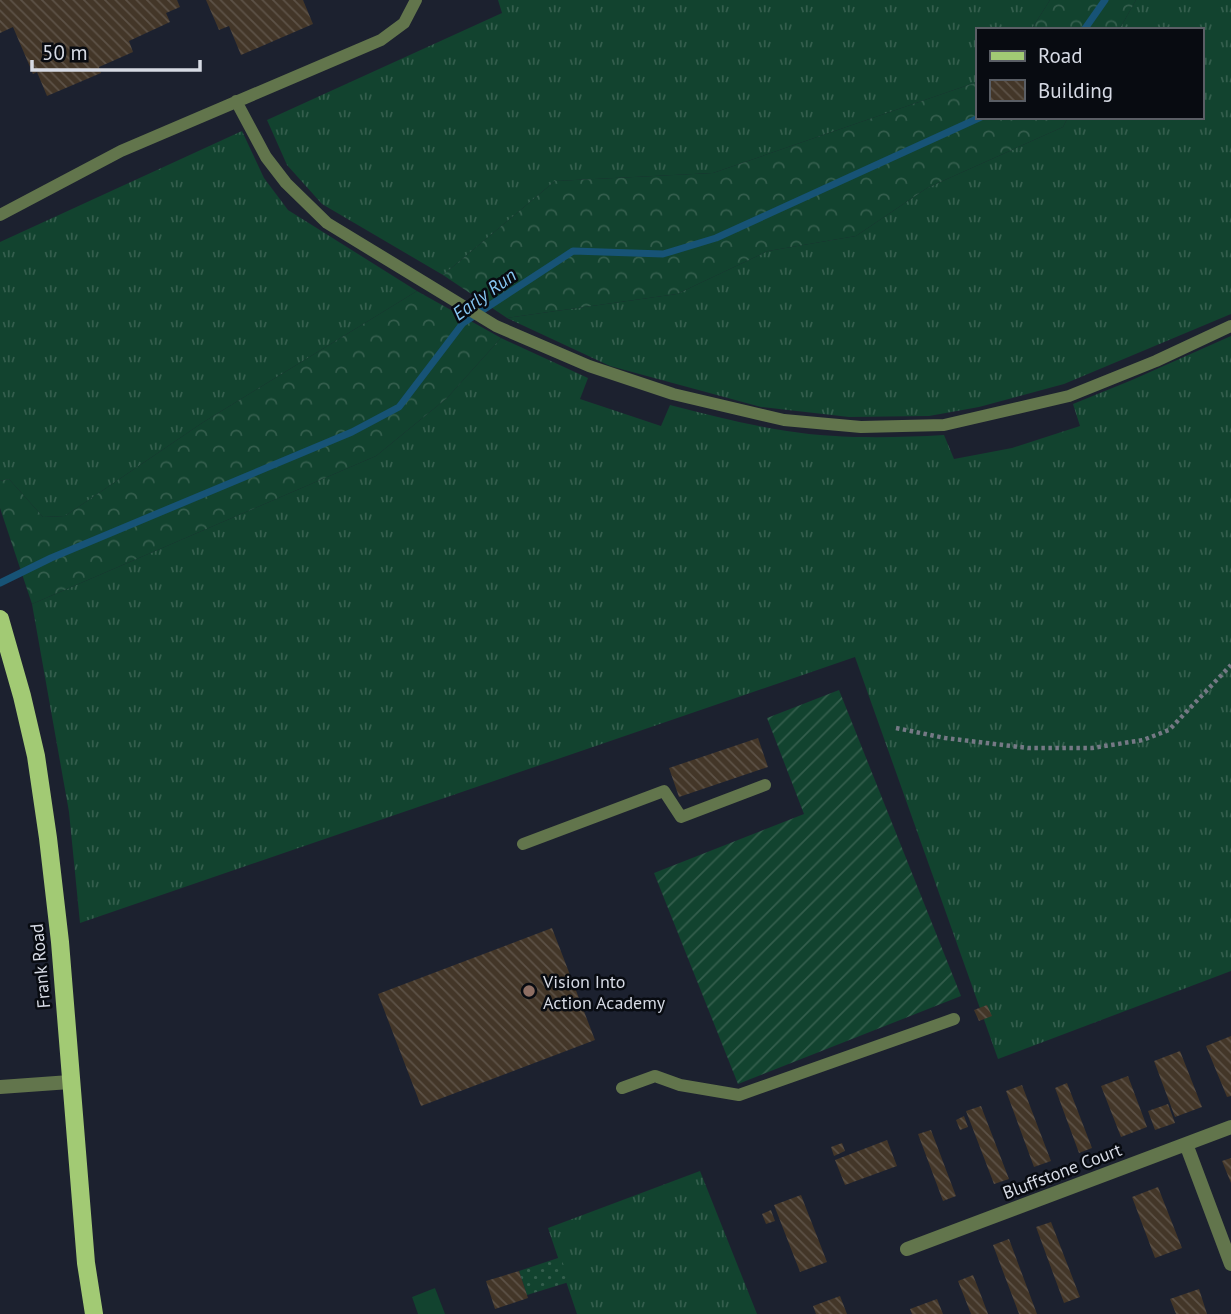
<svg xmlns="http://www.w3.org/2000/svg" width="1231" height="1314" font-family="'PT Sans',sans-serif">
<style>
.grass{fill:url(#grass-tufts)}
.forest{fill:url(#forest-crowns)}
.park{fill:url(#park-dots)}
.garden{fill:url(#garden-furrows)}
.pitch{fill:#12432f}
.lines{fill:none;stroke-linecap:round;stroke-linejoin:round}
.stream{stroke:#175376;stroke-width:7}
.building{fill:url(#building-back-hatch)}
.path{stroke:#757985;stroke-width:4.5;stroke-dasharray:3.5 3.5;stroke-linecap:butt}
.lane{stroke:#62754c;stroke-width:12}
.street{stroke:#62754c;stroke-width:14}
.primary{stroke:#a2ca74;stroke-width:18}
.education-dot{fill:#8d6e63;stroke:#080b11;stroke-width:2.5}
.labels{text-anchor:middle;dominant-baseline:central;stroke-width:5;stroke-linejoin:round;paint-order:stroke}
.street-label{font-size:18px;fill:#d6dae4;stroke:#080b11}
.poi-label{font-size:18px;fill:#d6dae4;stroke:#080b11;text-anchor:start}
.water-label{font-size:19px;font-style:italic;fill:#86c6f2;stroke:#080b11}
</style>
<defs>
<pattern id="grass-tufts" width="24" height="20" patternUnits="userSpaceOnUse" patternTransform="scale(1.75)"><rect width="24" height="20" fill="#12432f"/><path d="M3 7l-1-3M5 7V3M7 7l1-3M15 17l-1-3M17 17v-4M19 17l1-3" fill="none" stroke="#345e4d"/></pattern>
<pattern id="forest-crowns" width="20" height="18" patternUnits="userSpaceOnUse" patternTransform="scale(1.75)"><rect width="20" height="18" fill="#12432f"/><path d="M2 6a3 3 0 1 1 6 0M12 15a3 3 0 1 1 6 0" fill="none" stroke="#345e4d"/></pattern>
<pattern id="park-dots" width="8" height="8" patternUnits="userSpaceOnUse" patternTransform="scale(1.75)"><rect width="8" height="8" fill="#12432f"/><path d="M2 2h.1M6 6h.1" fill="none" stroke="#345e4d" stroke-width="1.8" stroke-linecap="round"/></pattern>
<pattern id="garden-furrows" width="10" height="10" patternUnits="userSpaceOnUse" patternTransform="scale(1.75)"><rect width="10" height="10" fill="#12432f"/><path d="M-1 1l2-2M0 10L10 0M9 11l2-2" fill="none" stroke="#345e4d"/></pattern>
<pattern id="building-back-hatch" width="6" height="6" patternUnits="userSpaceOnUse" patternTransform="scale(1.75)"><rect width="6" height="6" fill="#433628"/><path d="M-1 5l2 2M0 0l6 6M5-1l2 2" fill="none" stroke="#5d5247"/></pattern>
</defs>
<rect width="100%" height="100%" fill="#1c212f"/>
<path class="grass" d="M498,0h552l-19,30h-54v52l-264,91 -158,8 -112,94 -121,-71 -35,-39 -20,-45 235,-107z
M1136,0h95v314l-167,70 -85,23 -50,9 -80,1 -88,-10 -151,-41 -103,-48 170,-24 91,-43 88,-15 71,-48 136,-61 5,-10h133v-87h-82z
M242,131l22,47 24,32 129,81 -215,132 -137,93 -22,1 -34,-38 -9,2v-239z
M1231,336v635l-233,88 -143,-402 -775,266 -11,-111 -37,-208 344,-148 71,-58 54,-60 87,40 -8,21 81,27 9,-21c39,10 77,20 117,26 51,8 105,7 157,4l10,24 58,-11 68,-22 -7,-22 59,-24z
M700,1171l57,143h-180l-29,-86z"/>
<path class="forest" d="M1050,0h86l-17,30h-88z
M977,82v35h91l-5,10 -136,61 -71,48 -88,15 -91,43 -170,24 -64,-43 112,-94 158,-8z
M417,291l84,47 -54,60 -71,58 -344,148 -32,-96v-27l9,-2 34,38 22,-1 137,-93z"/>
<path class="park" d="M561,1257l8,25 -42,13 -8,-24z"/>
<path class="garden" d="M839,690l122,306 -223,88 -84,-211 150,-59 -37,-96z"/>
<path class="pitch" d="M435,1288l10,26h-27l-6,-17z"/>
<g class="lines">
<path class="stream" d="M1084,30l21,-30
M0,583l51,-25 301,-126 47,-25 64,-84 110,-72 90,3 53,-16 265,-121"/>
</g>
<path class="building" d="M0,0h177l3,7 -14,6 4,9 -41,19 4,11 -34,15 2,6 -54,23 -10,-24 -4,2 -20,-47 -13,6z
M206,0h97l10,24 -72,31 -12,-29 -10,4z
M758,738l10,29 -89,30 -10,-29z
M552,928l43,112 -174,66 -43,-112z
M987,1005l5,11 -13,5 -5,-11z
M1231,1036v60l-4,1 -21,-51z
M1180,1051l22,56 -27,10 -21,-56z
M1128,1076l19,51 -26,10 -20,-51z
M1067,1083l25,65 -13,5 -24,-65z
M1022,1085l29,76 -17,6 -28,-76z
M1168,1104l7,19 -20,7 -7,-19z
M981,1106l28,73 -15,5 -28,-73z
M964,1116l4,11 -8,3 -4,-10z
M931,1130l25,66 -13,5 -25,-67z
M887,1140l10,26 -52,19 -10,-25z
M842,1143l3,8 -11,5 -3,-9z
M1231,1158v25l-9,-22z
M1158,1187l24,61 -27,10 -23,-61z
M801,1195l26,67 -27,10 -26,-67z
M771,1210l4,11 -9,3 -4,-10z
M1051,1222l29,75 -16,6 -28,-76z
M1009,1239l28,75h-18l-26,-69z
M519,1271l9,27 -33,11 -9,-28z
M973,1275l6,15 9,24h-17l-13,-33z
M1199,1289l8,25h-31l-6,-15z
M840,1296l7,18h-31l-3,-8z
M937,1299l6,15h-31l-2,-5z"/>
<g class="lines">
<path class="path" d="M896,728l49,10 83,10h64l51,-8 26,-10 62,-65"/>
<path class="lane" d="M236,101l30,56 20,26 41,40 169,103 93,40 84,28 111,26 77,7 83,-2 125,-29 87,-35 75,-35
M0,215l121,-64 260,-111 23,-17 12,-23
M523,844l141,-53 17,26 84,-32
M622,1088l33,-12 25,9 59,10 215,-76"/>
<path class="street" d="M0,1087l70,-5
M1186,1144l45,120
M907,1249l324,-122"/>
<path class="primary" d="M0,619l22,77 14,60 12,82 12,104 26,321 8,51"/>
</g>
<circle class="education-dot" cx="529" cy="991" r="7"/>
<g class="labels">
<g class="street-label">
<text transform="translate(40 966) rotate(-95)">Frank Road</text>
<text transform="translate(1062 1171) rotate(-21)">Bluffstone Court</text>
</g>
<g class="poi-label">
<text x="543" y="981">Vision Into<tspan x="543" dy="21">Action Academy</tspan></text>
</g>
<g class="water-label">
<text transform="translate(484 294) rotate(-36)">Early Run</text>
</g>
</g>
<rect x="976" y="28" width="228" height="91" fill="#080b11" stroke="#5a5e65" stroke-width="2"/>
<rect x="990" y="51" width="35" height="10" fill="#a2ca74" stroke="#5a5e65" stroke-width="2"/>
<text x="1038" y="63" font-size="21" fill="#d6dae4">Road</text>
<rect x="990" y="80" width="35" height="21" fill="url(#building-back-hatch)" stroke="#5a5e65" stroke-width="2"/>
<text x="1038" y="98" font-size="21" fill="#d6dae4">Building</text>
<path d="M32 60v10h168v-10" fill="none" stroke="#d6dae4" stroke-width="3.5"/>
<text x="42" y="60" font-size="21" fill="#d6dae4" stroke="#080b11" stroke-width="5" paint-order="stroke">50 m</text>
</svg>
